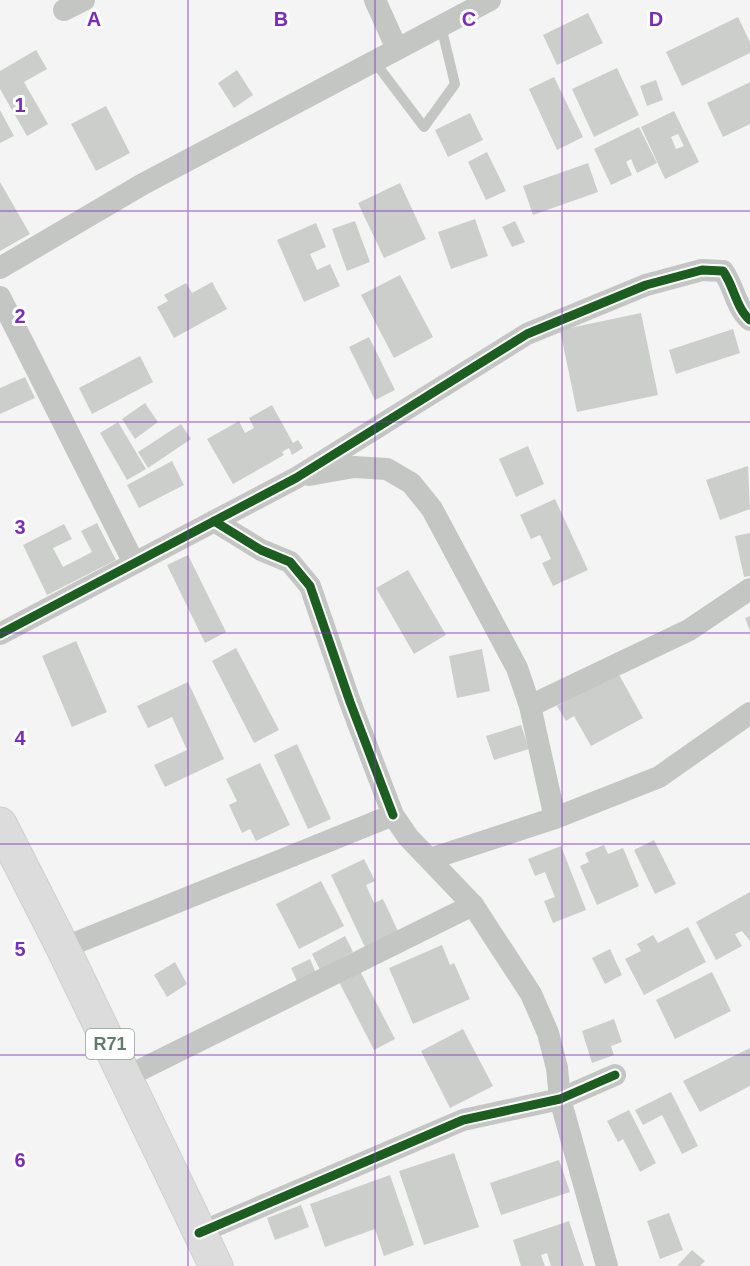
<svg xmlns="http://www.w3.org/2000/svg" width="750" height="1266" font-family="Arial,sans-serif">
<style>
.building{fill:#cccecc;fill-rule:evenodd}
.lines{fill:none;stroke-linecap:round;stroke-linejoin:round}
.primary-casing{stroke:#ced0cf;stroke-width:35}
.service{stroke:#c4c6c4;stroke-width:10}
.minor{stroke:#c4c6c4;stroke-width:22}
.primary{stroke:#dbdcdb;stroke-width:33}
.cycleway-casing{stroke:#fff;stroke-width:13}
.cycleway{stroke:#1b5e20;stroke-width:9}
.grid{fill:none;stroke:#7b2cbf;stroke-width:1.5;stroke-opacity:0.55}
.labels{text-anchor:middle;dominant-baseline:central;stroke-width:6;stroke-linejoin:round;paint-order:stroke}
.shield{fill:#fff;stroke:#91a398;stroke-width:1.5}
.shield-label{font-size:18px;font-weight:bold;fill:#627c6c}
.grid-label{font-size:20px;text-anchor:middle;font-weight:bold;fill:#7b2cbf;stroke:#fff;stroke-width:6;stroke-linejoin:round;paint-order:stroke}
</style>
<rect width="100%" height="100%" fill="#f5f4f4"/>
<path class="building" d="M588,13l15,30 -46,22 -14,-30z
M738,17l12,25v11l-68,33 -16,-34z
M36,50l11,19 -23,13 24,42 -21,12 -27,-47v-18z
M617,68l22,47 -45,22 -22,-48z
M237,70l16,25 -19,13 -16,-25z
M554,77l29,60 -26,13 -28,-61z
M656,80l7,20 -16,6 -7,-20z
M750,82v42l-27,13 -16,-34z
M106,106l24,47 -34,18 -25,-47z
M0,110l14,26 -14,7z
M674,111l25,51 -34,17 -24,-52zM678,134l6,12 -8,3 -5,-12z
M470,113l13,27 -35,17 -13,-27z
M639,127l18,36 -20,10 -6,-14 -5,3 6,13 -21,10 -17,-36z
M487,152l19,39 -20,9 -18,-38z
M588,163l10,29 -65,23 -10,-29z
M0,182l30,52 -30,17z
M400,183l26,56 -42,19 -26,-55z
M475,219l13,37 -37,13 -13,-37z
M355,221l15,41 -23,9 -15,-42z
M515,221l10,21 -13,5 -10,-20z
M316,223l10,24 -16,7 7,16 13,-6 10,22 -36,16 -27,-62z
M400,275l33,62 -39,21 -33,-63z
M212,282l15,27 -53,29 -17,-31 11,-6 -4,-6 22,-12 6,10z
M641,313l17,82 -81,17 -17,-82z
M733,329l7,24 -64,21 -7,-24z
M369,337l26,53 -20,10 -26,-53z
M140,356l13,26 -61,32 -13,-26z
M25,377l10,21 -35,16v-26z
M145,403l13,19 -23,17 -13,-20z
M272,405l21,38 5,-3 5,8 -11,7 -3,-7 -7,4 2,3 -51,29 -26,-45 32,-18 6,12 9,-5 -5,-10z
M118,422l28,47 -19,11 -27,-47z
M181,424l10,15 -43,29 -10,-16z
M528,446l16,38 -28,13 -17,-38z
M172,461l12,24 -45,23 -12,-23z
M748,466l2,43 -30,11 -14,-40z
M555,499l33,71 -35,16 -11,-23 9,-4 -11,-24 -9,4 -11,-24z
M97,523l19,37 -69,35 -24,-50 41,-21 8,15 -19,9 10,19 29,-15 -11,-21z
M750,533v43l-6,1 -9,-41z
M188,555l38,77 -21,11 -38,-78z
M408,570l38,65 -32,19 -38,-66z
M750,616v15l-5,-13z
M76,641l31,71 -35,15 -30,-71z
M236,648l43,82 -25,13 -42,-82z
M482,649l8,42 -33,7 -8,-42z
M617,671l26,47 -52,28 -17,-30 -8,5 -9,-15z
M188,682l36,77 -59,28 -11,-22 33,-15 -15,-33 -24,11 -11,-22z
M521,725l8,24 -35,11 -8,-24z
M297,744l34,75 -23,10 -34,-74z
M260,763l30,62 -34,16 -6,-12 -8,4 -13,-28 8,-4 -11,-22z
M654,840l22,44 -21,10 -21,-44z
M604,845l4,9 15,-6 16,38 -42,19 -17,-39 9,-4 -4,-9z
M561,846l25,64 -33,13 -9,-22 11,-4 -10,-25 -10,4 -7,-17z
M364,859l11,22 -9,4 8,18 9,-4 15,32 -33,16 -34,-72z
M321,881l23,45 -45,23 -23,-45z
M750,892v49l-8,-10 -7,3 7,12 -26,14 -20,-38z
M688,927l18,35 -62,33 -19,-36 16,-8 -4,-7 16,-9 5,8z
M345,936l8,16 -33,18 -8,-16z
M442,945l8,20 4,-2 16,36 -57,25 -24,-56z
M610,949l12,26 -17,9 -13,-26z
M310,959l6,14 -19,8 -6,-13z
M175,962l12,22 -20,13 -13,-22z
M360,971l35,68 -21,11 -35,-68z
M712,972l19,39 -56,28 -19,-39z
M614,1019l8,23 -11,4 3,9 -22,8 -10,-32z
M463,1029l30,57 -43,22 -29,-57z
M750,1048v38l-50,26 -17,-31z
M671,1092l27,54 -16,8 -20,-39 -19,10 -8,-15z
M629,1110l27,53 -16,9 -17,-33 -5,3 -11,-21z
M454,1153l25,74 -55,18 -25,-74z
M559,1160l11,32 -69,23 -11,-32z
M390,1175l24,70 -30,11 -9,-27 -50,18 -15,-43z
M301,1205l8,22 -34,13 -8,-22z
M669,1213l14,37 -23,9 -13,-38z
M569,1221l15,45h-33l-4,-13 -6,2 4,11h-24l-8,-26z
M692,1250l13,11 -5,5h-23z"/>
<g class="lines">
<defs>
<path id="primary" d="M0,824l63,124 153,318"/>
</defs>
<use href="#primary" class="primary-casing"/>
<path class="service" d="M374,61l50,66 31,-43 -14,-58"/>
<path class="minor" d="M375,0l22,49
M64,10l20,-10
M0,268l143,-84 347,-184
M0,297l134,266
M309,475l45,-8 33,2 24,14 21,26 85,159 13,38 25,112
M214,521l47,29 29,12 20,24 40,116 43,113
M0,634l296,-156 231,-144 119,-49 56,-15 21,1c11,15 13,37 27,49
M530,706l159,-76 61,-41
M430,859l125,-41 104,-41 91,-64
M63,948l330,-133 15,22 65,68 58,89 17,39 9,35 3,31 47,167
M126,1077l347,-172
M199,1233l264,-113 97,-21 55,-24"/>
<use href="#primary" class="primary"/>
<defs>
<path id="cycleway" d="M214,521l47,29 29,12 20,24 40,116 43,113
M0,634l296,-156 231,-144 119,-49 56,-15 21,1c11,15 13,37 27,49
M199,1233l264,-113 97,-21 55,-24"/>
</defs>
<use href="#cycleway" class="cycleway-casing"/>
<use href="#cycleway" class="cycleway"/>
</g>
<path class="grid" d="M188,0v1266M375,0v1266M562,0v1266M0,211h750M0,422h750M0,633h750M0,844h750M0,1055h750"/>
<g class="labels">
<rect class="shield" x="86" y="1029" width="48" height="30" rx="4.5"/>
<g class="shield-label">
<text x="110" y="1044">R71</text>
</g>
</g>
<g class="grid-label">
<text x="94" y="26">A</text>
<text x="281" y="26">B</text>
<text x="469" y="26">C</text>
<text x="656" y="26">D</text>
<text x="20" y="112">1</text>
<text x="20" y="323">2</text>
<text x="20" y="534">3</text>
<text x="20" y="745">4</text>
<text x="20" y="956">5</text>
<text x="20" y="1167">6</text>
</g>
</svg>
